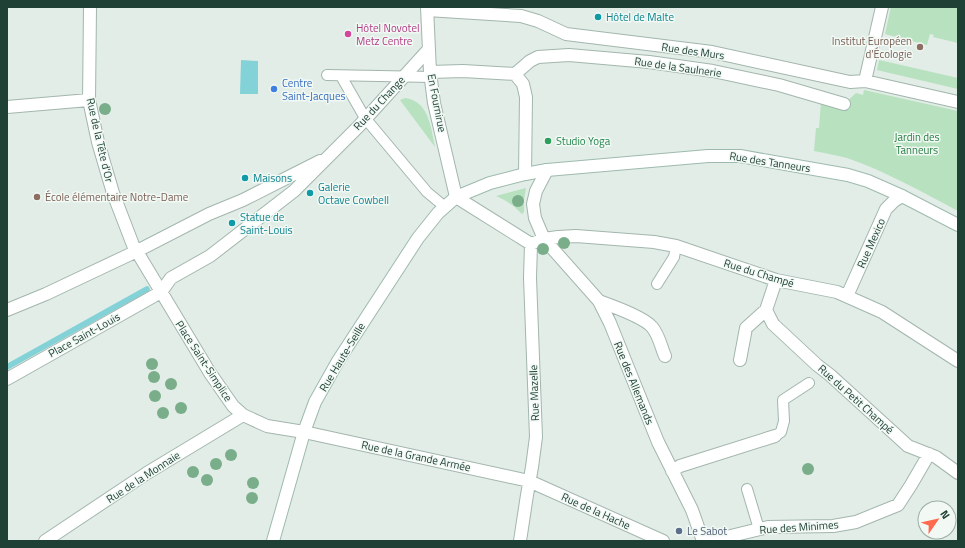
<svg xmlns="http://www.w3.org/2000/svg" width="965" height="548" font-family="'Titillium Web',sans-serif">
<style>
.green{fill:#b7e1bf}
.water{fill:#82d2d8}
.lines{fill:none;stroke-linecap:round;stroke-linejoin:round}
.stream{stroke:#82d2d8;stroke-width:5.5}
.lane-casing{stroke:#a3b6ad;stroke-width:12}
.street-casing{stroke:#a3b6ad;stroke-width:14}
.secondary-casing{stroke:#9ebaae;stroke-width:14}
.lane{stroke:#fff;stroke-width:10}
.street{stroke:#fff;stroke-width:12}
.secondary{stroke:#fff;stroke-width:12}
.tree{fill:#7aae8a}
.culture-dot{fill:#0f9aa8;stroke:#f2f9f5;stroke-width:1.5}
.hotel-dot{fill:#d1479c;stroke:#f2f9f5;stroke-width:1.5}
.education-dot{fill:#8d6e63;stroke:#f2f9f5;stroke-width:1.5}
.shop-dot{fill:#3f7fe0;stroke:#f2f9f5;stroke-width:1.5}
.leisure-dot{fill:#2e9e5b;stroke:#f2f9f5;stroke-width:1.5}
.service-dot{fill:#5c6f8a;stroke:#f2f9f5;stroke-width:1.5}
.labels{text-anchor:middle;dominant-baseline:central;stroke-width:3;stroke-linejoin:round;paint-order:stroke}
.culture-label{font-size:11px;fill:#0d838f;stroke:#f2f9f5;text-anchor:start}
.hotel-label{font-size:11px;fill:#b23c85;stroke:#f2f9f5;text-anchor:start}
.education-label{font-size:11px;fill:#785e54;stroke:#f2f9f5;text-anchor:end}
.street-label{font-size:11px;fill:#1f4034;stroke:#f2f9f5}
.shop-label{font-size:11px;fill:#366cbe;stroke:#f2f9f5;text-anchor:start}
.park-label{font-size:11px;fill:#257b3f;stroke:#f2f9f5}
.leisure-label{font-size:11px;fill:#27864d;stroke:#f2f9f5;text-anchor:start}
.service-label{font-size:11px;fill:#4e5e75;stroke:#f2f9f5;text-anchor:start}
</style>
<rect width="100%" height="100%" fill="#e1ede6"/>
<path class="green" d="M891,7h67v36l-25,-6 1,-2 -4,-1 -3,11 -42,-11z
M879,60l79,18v11l-81,-19z
M864,90l94,21v100c-36,-19 -73,-40 -111,-53 -11,-3 -23,-5 -33,-7l2,-23h3l2,-26 23,2 12,-11 7,2z
M405,98c24,3 26,30 30,49l-35,-47z
M526,188l-2,12v12l-2,2c-8,-8 -16,-14 -26,-18z"/>
<path class="water" d="M241,60l17,1v33h-18z"/>
<g class="lines">
<path class="stream" d="M7,367l140,-78"/>
<defs>
<path id="lane" d="M327,75l104,2
M341,76l24,42 62,74 18,15
M657,284l17,-27 2,-11
M775,436l6,-4 3,-11 -1,-21 26,-17
M747,489l12,40"/>
<path id="street" d="M90,7l-1,93 9,42 15,51 20,52 77,128 23,33 10,9 24,11 37,6 225,49 134,60
M427,7l3,65 4,31 22,94 75,47 13,-5 14,-2 18,-1 78,6 22,4 100,34 61,12 45,20 76,49
M427,10l94,6 17,5 28,13 146,18 138,30 15,-1 93,21
M430,72l33,-1 52,3
M515,74l15,-13 8,-4 31,-2 80,7 64,9 66,14 65,19
M515,74l8,10 3,13 -1,77
M865,81l17,-74
M7,107l82,-7
M547,170l-11,21 -3,13 2,14 9,21 55,62 11,22 48,119 34,68 11,31
M847,296l39,-87 8,-8 8,-5
M599,301c13,5 45,16 53,26 7,8 9,20 13,29
M7,310l39,-16 91,-43 72,-37 34,-14 77,-39
M766,310l7,14 44,41 13,10 78,71 28,11 22,16
M740,360l6,-32 20,-18 10,-30
M7,379l154,-87 10,-14 39,-22 84,-65 65,-65 70,-77
M672,471l8,-5 95,-30
M45,541l102,-68 96,-58
M520,541l7,-46 5,-28 4,-30 -6,-159 1,-34
M710,541l58,-14 65,-1 23,-4 42,-17 13,-20 18,-31"/>
<path id="secondary" d="M273,541l31,-109 11,-30 23,-41 80,-123 20,-25 18,-16 34,-14 35,-9 22,-4 161,-14h32l108,19 20,6 34,15 56,29"/>
</defs>
<use href="#lane" class="lane-casing"/>
<use href="#street" class="street-casing"/>
<use href="#secondary" class="secondary-casing"/>
<use href="#lane" class="lane"/>
<use href="#street" class="street"/>
<use href="#secondary" class="secondary"/>
</g>
<g class="tree">
<circle cx="105" cy="109" r="6"/>
<circle cx="518" cy="201" r="6"/>
<circle cx="564" cy="243" r="6"/>
<circle cx="543" cy="249" r="6"/>
<circle cx="152" cy="364" r="6"/>
<circle cx="154" cy="377" r="6"/>
<circle cx="171" cy="384" r="6"/>
<circle cx="155" cy="396" r="6"/>
<circle cx="181" cy="408" r="6"/>
<circle cx="163" cy="413" r="6"/>
<circle cx="231" cy="455" r="6"/>
<circle cx="216" cy="464" r="6"/>
<circle cx="808" cy="469" r="6"/>
<circle cx="193" cy="472" r="6"/>
<circle cx="207" cy="480" r="6"/>
<circle cx="253" cy="483" r="6"/>
<circle cx="252" cy="498" r="6"/>
</g>
<g class="culture-dot">
<circle cx="598" cy="17" r="4"/>
<circle cx="245" cy="178" r="4"/>
<circle cx="310" cy="193" r="4"/>
<circle cx="232" cy="223" r="4"/>
</g>
<circle class="hotel-dot" cx="348" cy="34" r="4"/>
<g class="education-dot">
<circle cx="920" cy="47" r="4"/>
<circle cx="37" cy="197" r="4"/>
</g>
<circle class="shop-dot" cx="274" cy="89" r="4"/>
<circle class="leisure-dot" cx="548" cy="141" r="4"/>
<circle class="service-dot" cx="679" cy="531" r="4"/>
<g class="labels">
<g class="culture-label">
<text x="606" y="17">Hôtel de Malte</text>
<text x="253" y="178">Maisons</text>
<text x="318" y="187">Galerie<tspan x="318" dy="13">Octave Cowbell</tspan></text>
<text x="240" y="217">Statue de<tspan x="240" dy="13">Saint-Louis</tspan></text>
</g>
<g class="hotel-label">
<text x="356" y="28">Hôtel Novotel<tspan x="356" dy="13">Metz Centre</tspan></text>
</g>
<g class="education-label">
<text x="912" y="41">Institut Européen<tspan x="912" dy="13">d'Écologie</tspan></text>
<text x="45" y="197" text-anchor="start">École élémentaire Notre-Dame</text>
</g>
<g class="street-label">
<text transform="translate(693 51) rotate(8)">Rue des Murs</text>
<text transform="translate(678 67) rotate(8)">Rue de la Saulnerie</text>
<text transform="translate(379 103) rotate(-47)">Rue du Change</text>
<text transform="translate(437 103) rotate(79)">En Fournirue</text>
<text transform="translate(100 140) rotate(77)">Rue de la Tête d'Or</text>
<text transform="translate(770 162) rotate(9)">Rue des Tanneurs</text>
<text transform="translate(871 243) rotate(-66)">Rue Mexico</text>
<text transform="translate(759 273) rotate(17)">Rue du Champé</text>
<text transform="translate(84 335) rotate(-29)">Place Saint-Louis</text>
<text transform="translate(342 357) rotate(-59)">Rue Haute-Seille</text>
<text transform="translate(204 361) rotate(57)">Place Saint-Simplice</text>
<text transform="translate(634 383) rotate(68)">Rue des Allemands</text>
<text transform="translate(534 393) rotate(-92)">Rue Mazelle</text>
<text transform="translate(856 399) rotate(42)">Rue du Petit Champé</text>
<text transform="translate(416 456) rotate(12)">Rue de la Grande Armée</text>
<text transform="translate(143 477) rotate(-33)">Rue de la Monnaie</text>
<text transform="translate(596 511) rotate(24)">Rue de la Hache</text>
<text transform="translate(799 527) rotate(-4)">Rue des Minimes</text>
</g>
<g class="shop-label">
<text x="282" y="83">Centre<tspan x="282" dy="13">Saint-Jacques</tspan></text>
</g>
<g class="park-label">
<text x="917" y="137">Jardin des<tspan x="917" dy="13">Tanneurs</tspan></text>
</g>
<g class="leisure-label">
<text x="556" y="141">Studio Yoga</text>
</g>
<g class="service-label">
<text x="687" y="531">Le Sabot</text>
</g>
</g>
<rect width="965" height="548" fill="none" stroke="#1f4034" stroke-width="16"/>
<g transform="translate(937 520) rotate(56)"><circle r="19" fill="#f2f9f5" stroke="#9eafa8"/>
<path d="M0-3L7 15L0 10L-7 15Z" fill="#ff694d"/>
<text y="-6" font-size="11" font-weight="bold" text-anchor="middle" fill="#1f4034">N</text>
</g>
</svg>
